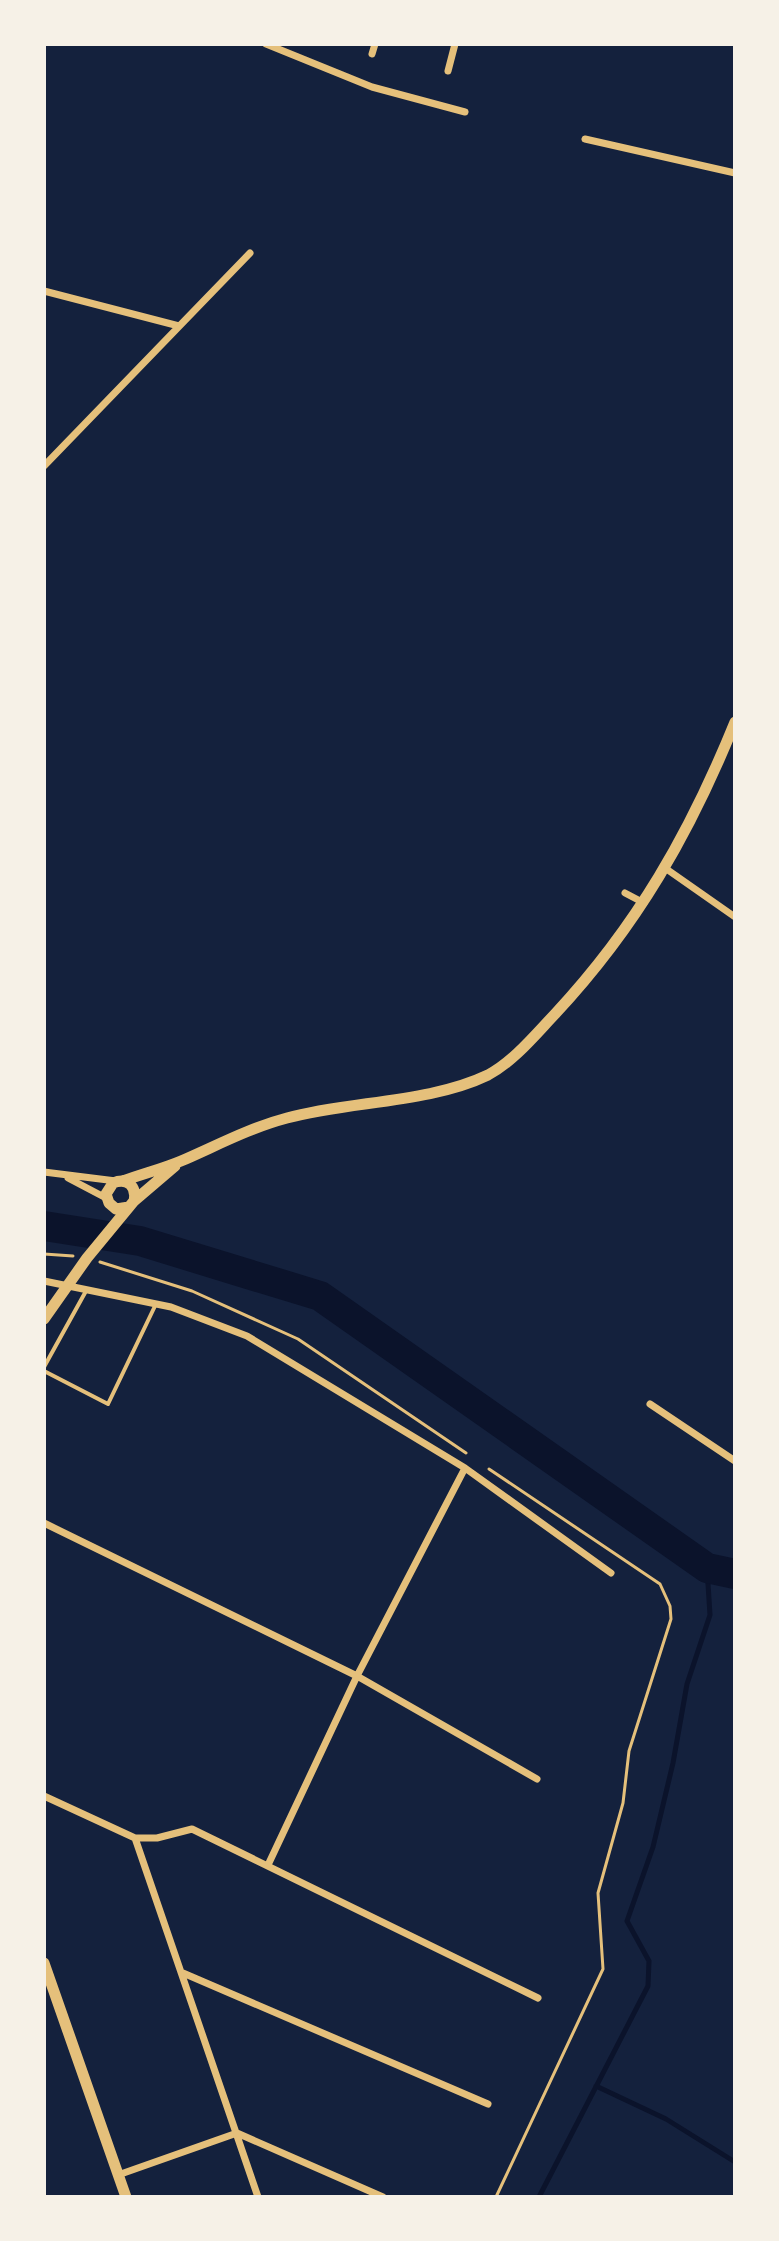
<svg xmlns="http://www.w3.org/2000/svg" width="779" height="2241" font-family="'Sofia Sans Condensed',sans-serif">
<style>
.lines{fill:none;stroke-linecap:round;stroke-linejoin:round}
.stream{stroke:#0b132b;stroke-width:5}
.river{stroke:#0b132b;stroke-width:30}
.path{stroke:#e5c07b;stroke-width:3}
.service{stroke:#e5c07b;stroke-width:4}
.minor{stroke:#e5c07b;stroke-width:7}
.secondary{stroke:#e5c07b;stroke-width:11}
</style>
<rect width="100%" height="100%" fill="#14213d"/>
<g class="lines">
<path class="stream" d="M596,2086l70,33 69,43
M539,2197l109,-211 1,-25 -22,-40 26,-74 20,-84 14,-79 23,-69 -3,-47"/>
<path class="river" d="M44,1226l96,15 180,55 387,272 28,6"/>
<path class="path" d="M44,1254l29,2
M100,1262l92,29 106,48 168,114
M489,1469l171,115 10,22 1,13 -42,132 -6,52 -25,90 5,76 -107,228"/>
<path class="service" d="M44,1367l42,-76
M44,1371l64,33 47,-98"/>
<path class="minor" d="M266,44l106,43 93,25
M372,54l3,-10
M448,71l7,-27
M585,139l150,34
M44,291l135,35
M44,466l206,-213
M665,868l70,49
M625,893l19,10
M44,1172l72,9
M68,1178l38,20
M44,1281l127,26 76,29 218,132 146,105
M650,1404l85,57
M44,1523l313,153 180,103
M44,1796l91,42h22l35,-9 346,169
M135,1838l123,359
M268,1865l89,-189 108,-208
M183,1973l305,131
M118,2175l119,-42 146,64"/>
<path class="secondary" d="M123,1181c19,-7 39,-12 58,-20 35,-15 68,-33 106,-43 63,-17 143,-15 201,-43 26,-14 47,-40 67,-61 82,-88 135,-181 180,-292
M134,1201l41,-35
M44,1319l43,-61 47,-57c3,-14 -6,-24 -21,-18l-7,11 3,9 7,6 13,-2
M44,1963l82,234"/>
</g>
<rect width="779" height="2241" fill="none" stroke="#f6f1e7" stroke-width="92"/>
</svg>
